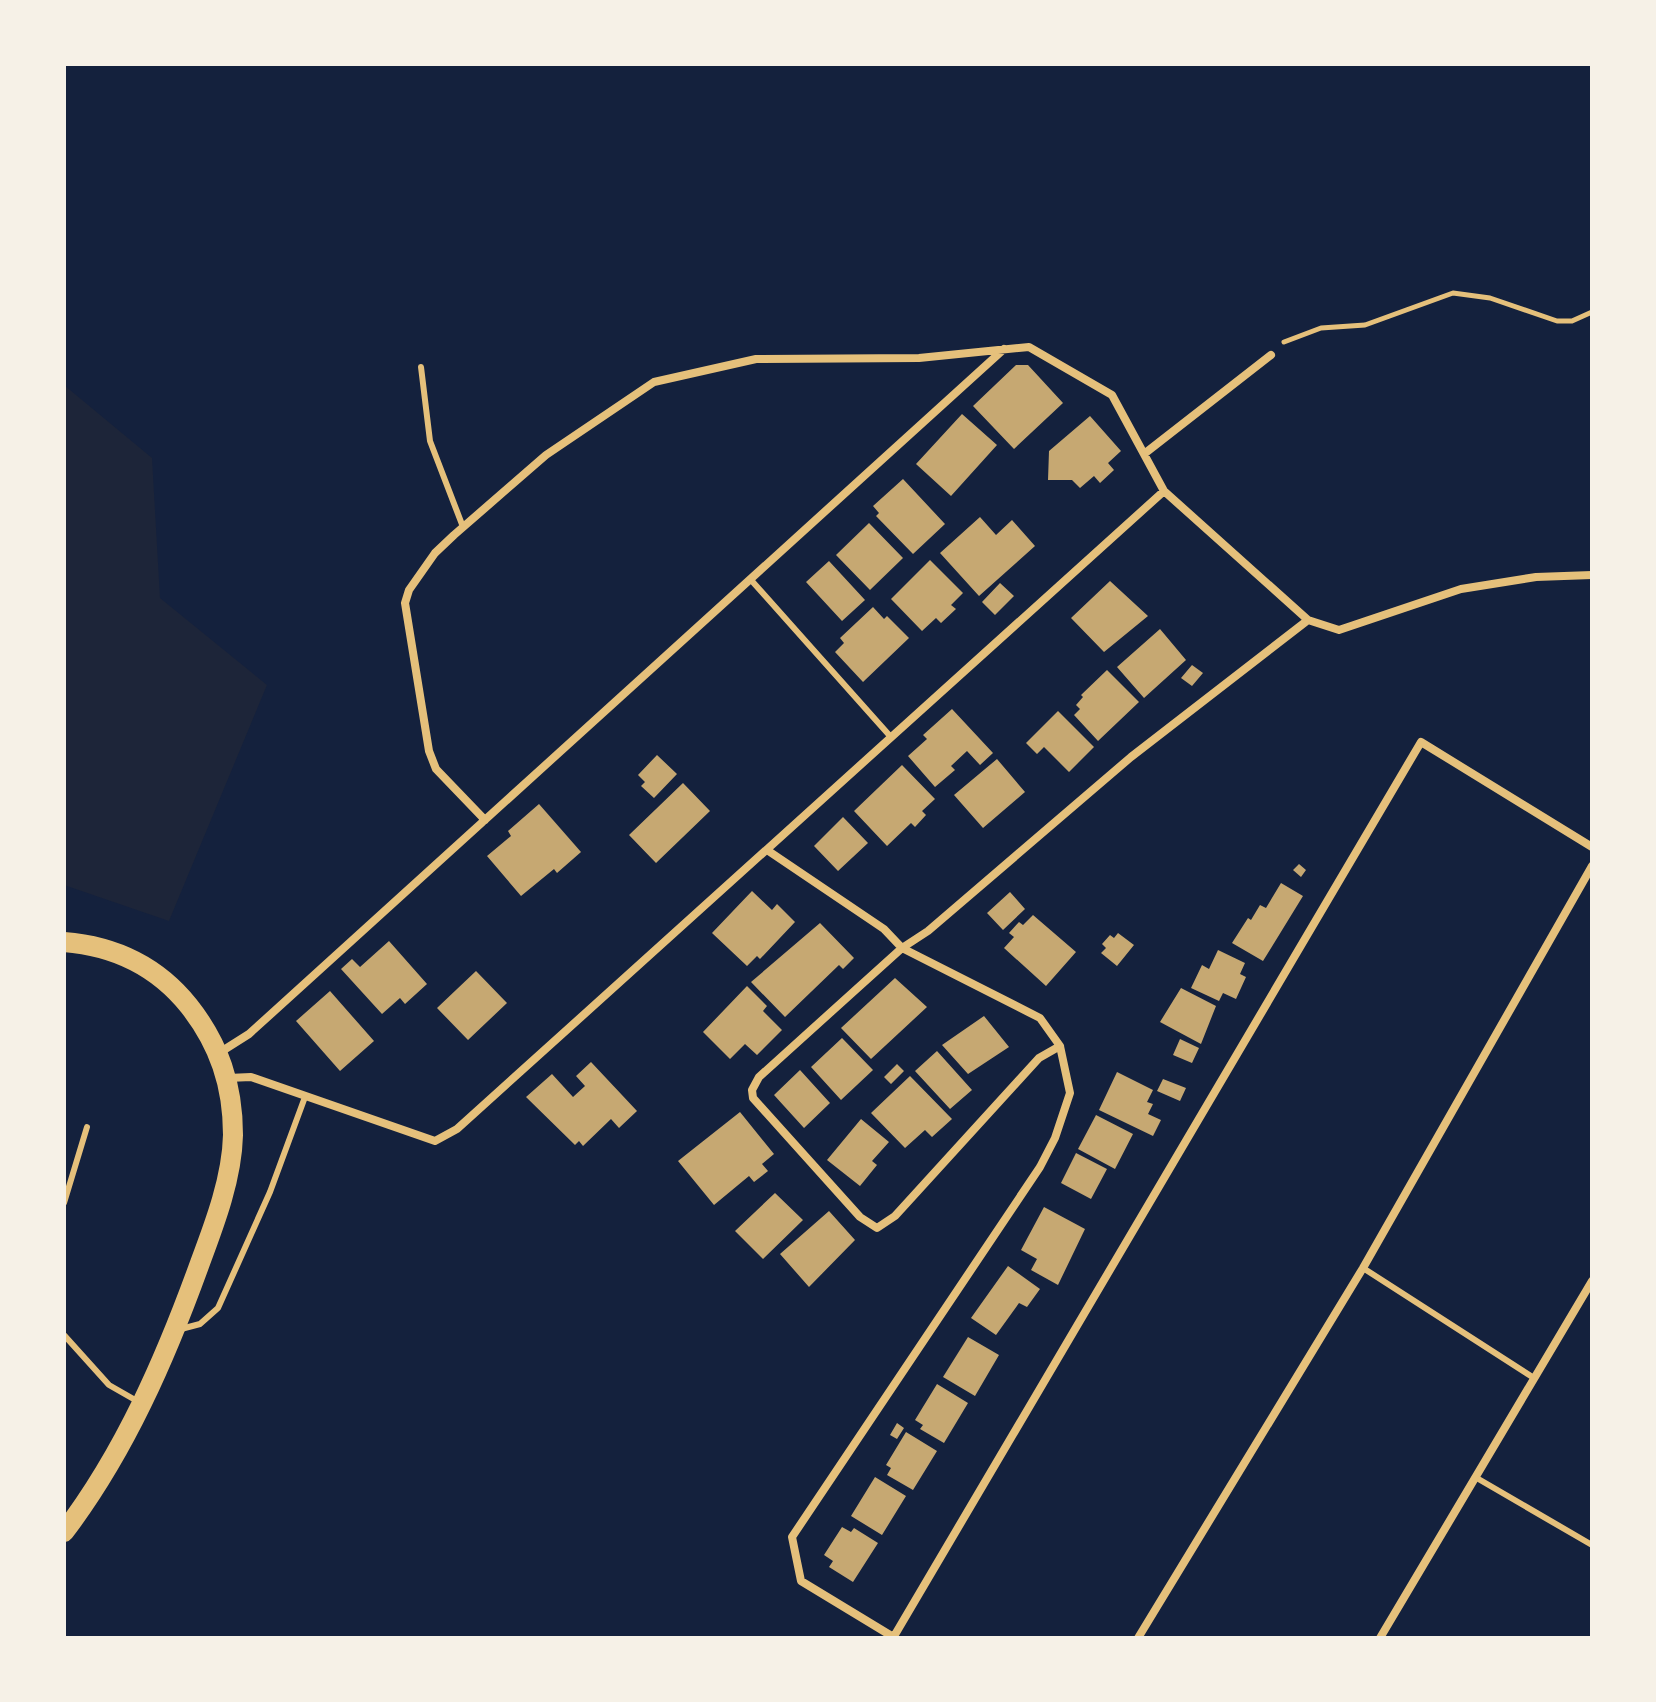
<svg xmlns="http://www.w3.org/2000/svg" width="1656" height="1702" font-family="'Golos Text',sans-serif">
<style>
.green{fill:#1d2539}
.building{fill:#c6a872}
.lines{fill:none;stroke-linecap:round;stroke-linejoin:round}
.path{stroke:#e5c07b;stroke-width:5}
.service{stroke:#e5c07b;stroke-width:6}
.minor{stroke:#e5c07b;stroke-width:8}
.primary{stroke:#e5c07b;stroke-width:20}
</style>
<rect width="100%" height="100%" fill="#14213d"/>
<path class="green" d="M64,385l88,73 8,140 107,87 -98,236 -105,-36z"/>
<path class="building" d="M1016,365h12l35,38 -49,46 -41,-43z
M962,414l35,31 -46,51 -35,-32z
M1090,416l31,35 -13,12 6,7 -14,13 -6,-7 -14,12 -8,-8h-24l1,-29z
M903,479l42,45 -32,30 -37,-38 3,-3 -6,-7z
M980,517l16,18 16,-15 23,26 -56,50 -39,-43z
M869,523l34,35 -33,32 -34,-35z
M930,560l33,33 -12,12 5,4 -15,14 -5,-5 -14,13 -31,-32z
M829,561l36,39 -23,21 -36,-39z
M1110,581l38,35 -44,36 -33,-34z
M1000,583l14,13 -19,19 -13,-13z
M873,607l11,12 3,-3 22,22 -46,44 -28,-30 9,-9 -4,-5z
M1160,629l26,31 -42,38 -27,-31z
M1192,665l11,8 -11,13 -11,-8z
M1107,670l32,32 -41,39 -24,-26 6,-6 -4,-4 7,-8 -2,-2z
M952,709l41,44 -13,12 -13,-14 -16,15 4,4 -20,17 -27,-31 19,-17 -4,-4z
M1058,711l36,36 -25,25 -25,-25 -7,7 -11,-11z
M657,755l20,19 -23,24 -13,-12 4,-4 -7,-7z
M997,759l28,33 -42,36 -29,-33z
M902,765l33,34 -13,12 4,4 -11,12 -4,-4 -24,23 -33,-35z
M683,783l27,28 -54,52 -27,-28z
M539,804l42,48 -24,21 -3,-4 -33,27 -34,-40 24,-20 -3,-5z
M843,817l25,26 -30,28 -24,-25z
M1299,864l7,6 -5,7 -8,-7z
M1281,883l22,13 -40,65 -31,-18 16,-25 3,2 9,-15 6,3z
M752,891l20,19 5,-6 18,18 -35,37 -3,-3 -10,10 -35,-33z
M1010,892l15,17 -22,21 -16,-17z
M1033,915l43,37 -30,34 -42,-38 10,-11 -5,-4 10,-11 4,3z
M820,923l34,35 -11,11 -4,-4 -54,52 -34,-35z
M1118,933l16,12 -17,21 -16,-13 5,-5 -4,-4 8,-9 4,3z
M389,941l38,43 -22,20 -5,-6 -18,16 -41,-45 11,-10 8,8z
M1218,950l27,13 -5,11 6,3 -10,22 -13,-6 -4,8 -28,-13 11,-23 7,4z
M476,971l31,32 -39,37 -31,-32z
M895,978l32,29 -56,52 -30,-31z
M747,986l20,20 -4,5 19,19 -25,25 -12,-11 -15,15 -27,-27z
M1181,988l35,18 -15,38 -41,-22z
M330,991l44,50 -34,30 -44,-50z
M984,1016l25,31 -41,27 -26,-29z
M842,1038l31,32 -32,30 -30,-33z
M1180,1039l19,9 -7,15 -19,-8z
M937,1051l35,39 -22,19 -35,-38z
M591,1062l46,49 -18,17 -8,-9 -28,27 -4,-5 -4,4 -49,-48 26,-23 21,23 12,-11 -9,-10z
M897,1064l7,7 -13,13 -7,-7z
M800,1070l30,33 -26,25 -30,-33z
M1117,1072l36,18 -6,12 6,2 -5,10 13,6 -8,16 -54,-26z
M910,1076l42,43 -20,18 -7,-7 -20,18 -34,-35z
M1163,1079l23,9 -6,13 -23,-10z
M740,1112l34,42 -12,10 6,7 -14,11 -5,-6 -35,29 -36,-44z
M1096,1115l37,19 -18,35 -37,-20z
M861,1119l28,23 -17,19 5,4 -17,21 -33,-26z
M1076,1153l31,16 -16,30 -30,-16z
M775,1193l28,27 -40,39 -28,-28z
M1044,1207l41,22 -27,56 -27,-15 6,-11 -16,-9z
M829,1211l26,29 -46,47 -29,-33z
M1008,1266l32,23 -13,18 -8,-4 -23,32 -25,-17z
M968,1337l31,18 -24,41 -32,-19z
M937,1384l31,19 -24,40 -24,-14 3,-4 -8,-5z
M897,1423l7,5 -7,11 -7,-4z
M906,1432l31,19 -24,39 -26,-15 4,-7 -5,-3z
M875,1477l31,19 -24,39 -31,-19z
M842,1527l9,5 3,-4 24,15 -25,39 -24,-15 4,-6 -9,-6z"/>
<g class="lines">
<path class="path" d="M1284,342l37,-14 44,-3 88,-32 37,5 67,23h15l20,-9"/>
<path class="service" d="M421,367l9,74 33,86
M751,580l139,156
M64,1203l23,-76
M1363,1268l171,110
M181,1329l19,-5 18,-16 52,-116 35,-95
M64,1335l45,50 28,16
M1475,1477l117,68"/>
<path class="minor" d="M1144,454l127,-99
M485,820l-49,-51 -7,-18 -24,-148 4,-13 26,-37 19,-18 92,-80 108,-73 102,-23 163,-1 110,-11 83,48 52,96 144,129 31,10 122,-41 75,-12 56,-2
M767,850l117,79 18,19 138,70 20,28 10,47 -15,45 -15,29 -248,370 9,44 94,57
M1060,1046l-21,12 -144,158 -18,12 -17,-11 -107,-119 -1,-8 7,-13 143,-129 26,-17 203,-174 177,-137
M219,1053l30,-19 755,-685
M228,1078l23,-1 184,64 22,-12 707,-638
M893,1638l528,-896 171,105
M1138,1638l225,-370 229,-402
M1380,1638l212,-357"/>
<path class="primary" d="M64,942c51,4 93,24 125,64 30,38 44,79 44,129 -1,43 -18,88 -33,128 -34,94 -75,189 -136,269"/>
</g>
<rect width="1656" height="1702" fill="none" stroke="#f6f1e7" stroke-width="132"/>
</svg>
